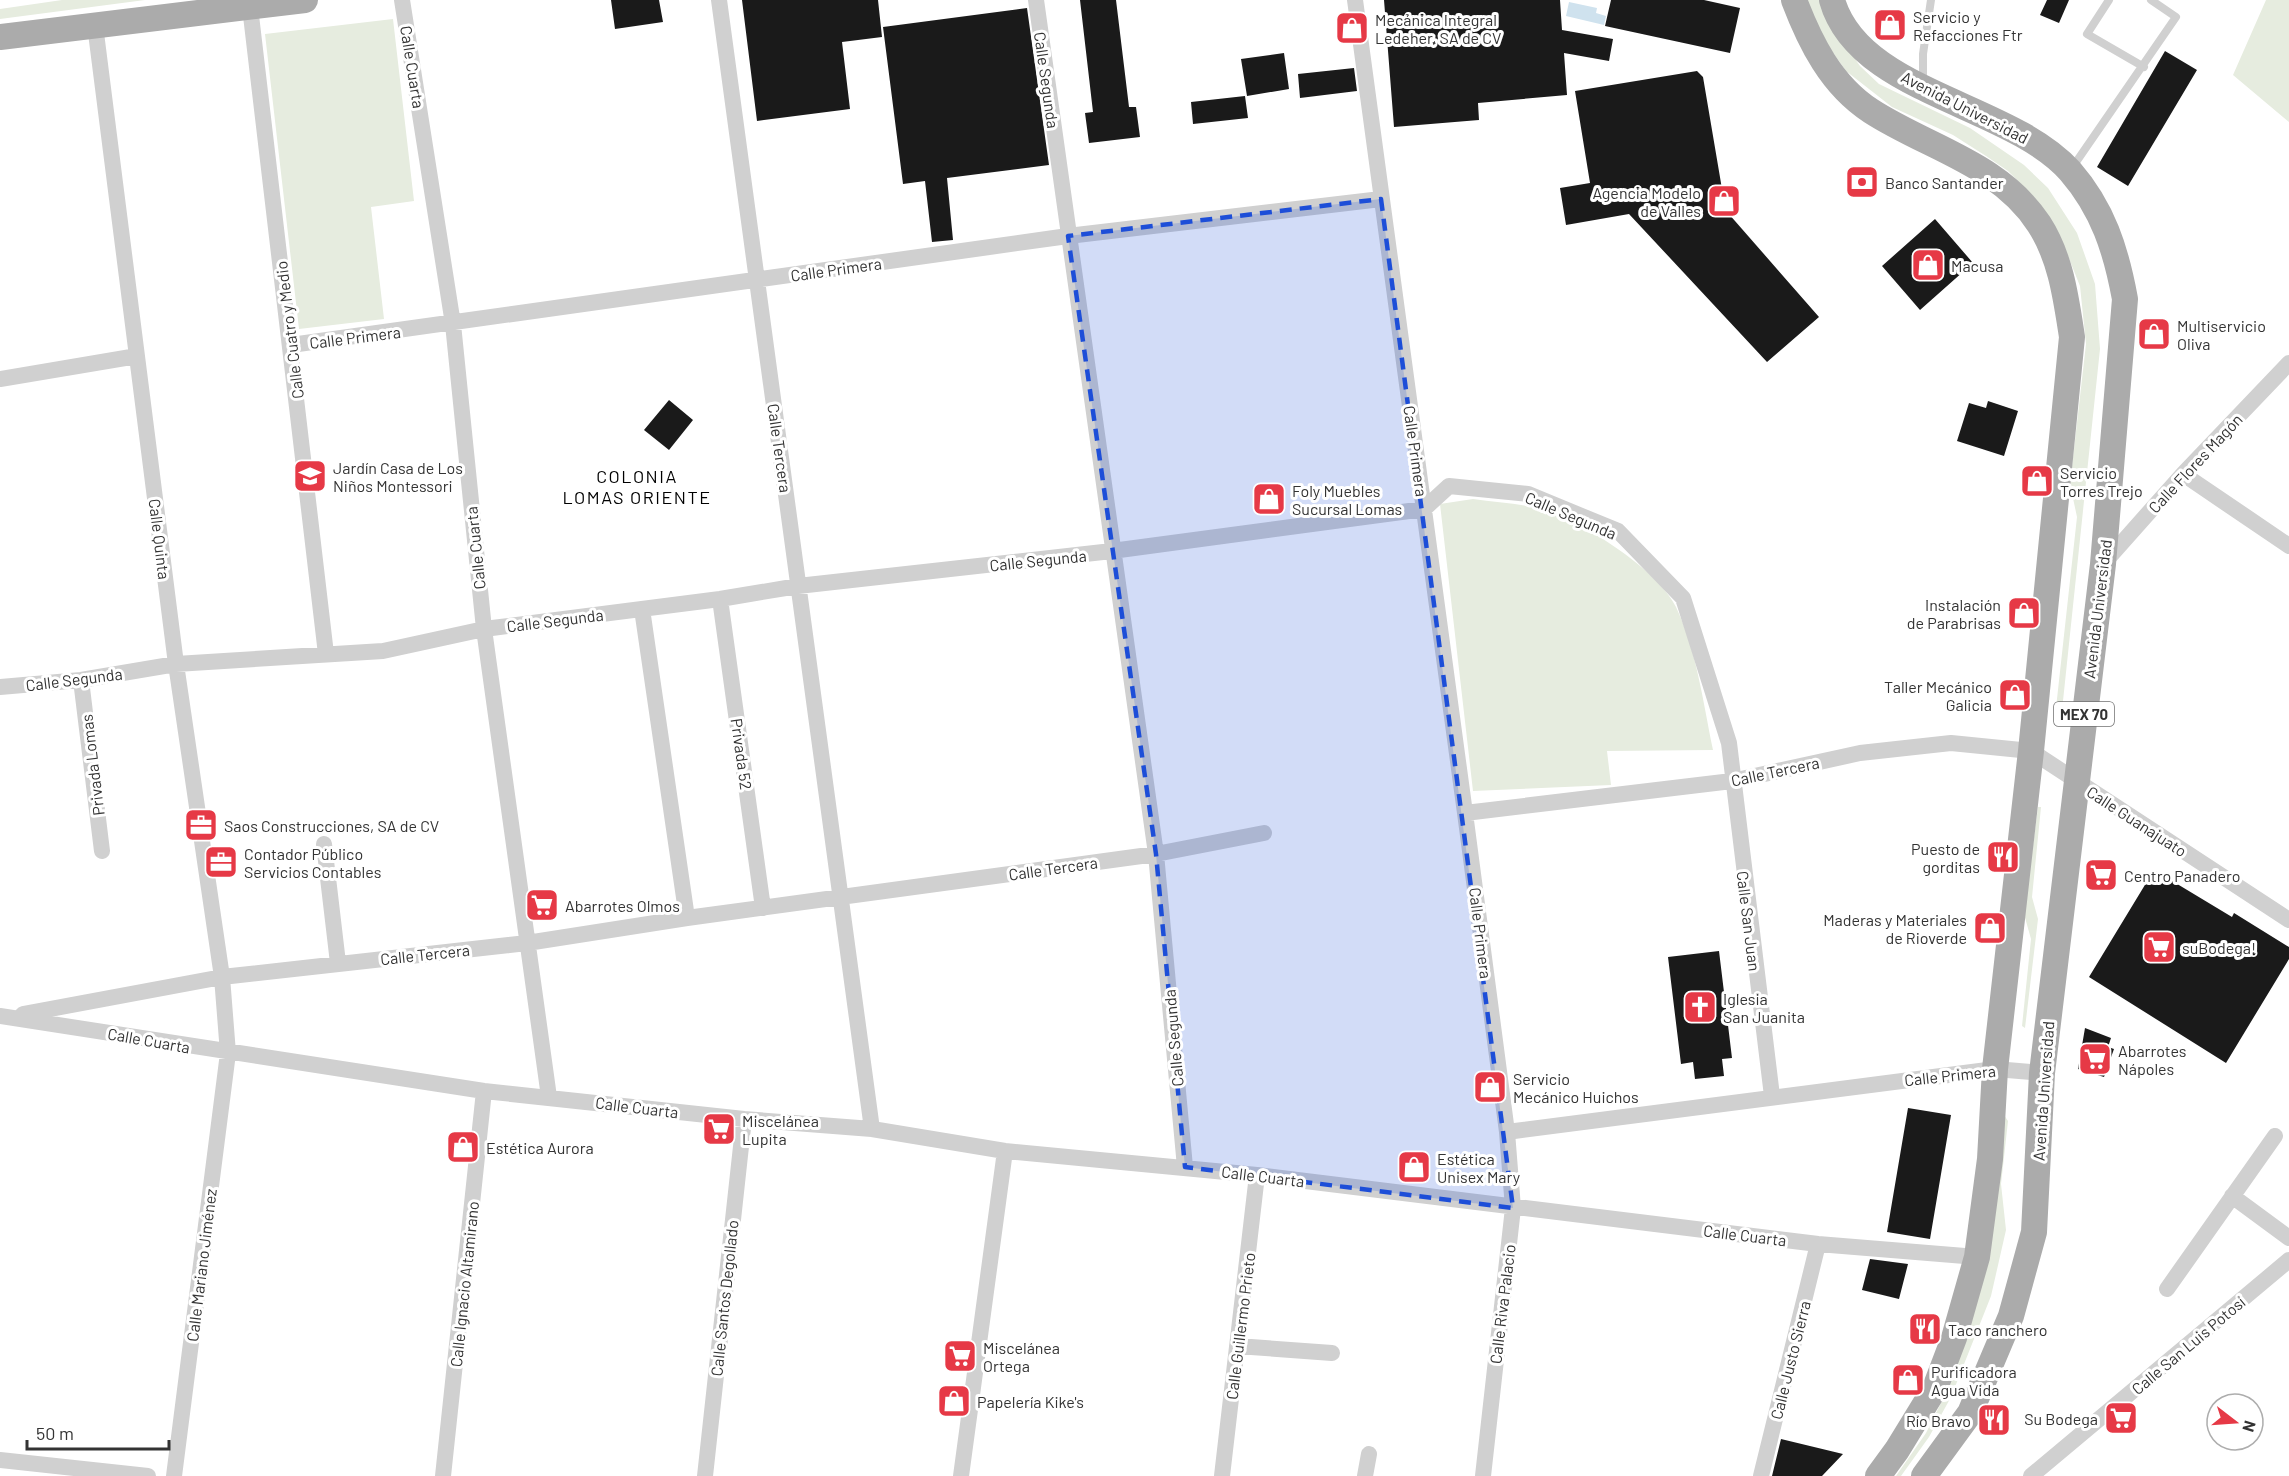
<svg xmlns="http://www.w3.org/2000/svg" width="2289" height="1476" font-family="Barlow,sans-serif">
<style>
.green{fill:#e6ecdf}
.water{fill:#cfe2ee}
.building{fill:#1a1a1a}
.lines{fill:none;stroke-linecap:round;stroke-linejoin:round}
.lane{stroke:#d0d0d0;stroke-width:8}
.street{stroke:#d0d0d0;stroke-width:16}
.primary{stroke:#ababab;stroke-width:26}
.marked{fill:#1d4ed8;fill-opacity:0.2;stroke:#1d4ed8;stroke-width:4.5;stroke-dasharray:12 8;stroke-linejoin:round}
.labels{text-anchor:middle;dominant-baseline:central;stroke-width:6;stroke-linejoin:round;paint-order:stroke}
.shield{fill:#fff;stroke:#707070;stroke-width:1.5}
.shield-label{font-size:15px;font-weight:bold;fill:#333}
.poi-label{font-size:16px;fill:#333;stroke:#fff;text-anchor:start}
.street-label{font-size:16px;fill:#333;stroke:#fff}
.neighbourhood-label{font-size:18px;letter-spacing:1.5px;fill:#000;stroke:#fff}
</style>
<rect width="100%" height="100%" fill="#fff"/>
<path class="green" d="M62,0h83l-145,19v-10z
M1804,0h16l4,14 36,52 19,18 91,44 54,37 24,23 29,45 18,51 5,65 -39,371 -4,1 -2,-4 22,-200 -7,-33 16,-140 -6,-58 -20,-50 -26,-39 -26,-26 -22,-15 -33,-21 -61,-28 -46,-36 -29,-41z
M2266,0h23v122l-56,-47z
M393,19l21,182 -43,6 13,112 -85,10 -34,-295z
M1473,499c21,3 43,4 63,9 42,10 121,60 140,99 21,45 27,95 37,143l-106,1 4,34 -138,6 -33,-287z
M2038,807h3l-9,90 6,22 -13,109 -3,-2 9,-87 -7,-25z
M2004,1115l4,6 -7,63 5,46 -15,66 -40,101 -22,40 -28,39h-5l30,-43 20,-40z"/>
<path class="water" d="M1569,2l28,6 -1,5 10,3 -2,9 -38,-9z"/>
<path class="building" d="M611,0h48l4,22 -48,7z
M742,0h136l4,37 -40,5 8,67 -93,12z
M1080,0h36l13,107h7l4,30 -51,6 -4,-30 8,-1z
M1384,0h176l2,30 51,9 -4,22 -45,-8 3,42 -89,8 1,17 -85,7z
M1611,0h93l36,8 -10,45 -125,-27z
M2047,0h22l-10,23 -19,-8z
M1027,8l22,157 -102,13 6,62 -21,2 -7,-61 -22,3 -20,-157z
M2165,51l32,19 -69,116 -31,-19z
M1284,53l5,36 -42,7 -6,-37z
M1354,68l3,23 -57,7 -2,-24z
M1697,71l6,6 19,112 -8,8 105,120 -52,45 -138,-148 -63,11 -6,-37 30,-5 -15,-92z
M1245,96l3,22 -55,6 -2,-22z
M1935,219l38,44 -53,47 -38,-44z
M669,400l24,20 -24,30 -25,-20z
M1988,401l30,10 -14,45 -47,-15 12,-38 17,5z
M2154,870l78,47 2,-4 55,34v12l-63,104 -137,-86z
M1719,951l13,107 -10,1 2,17 -29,3 -2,-17 -12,2 -13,-107z
M2085,1028l26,10 -3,9 6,2 -10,28 -26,-8z
M1908,1108l43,7 -21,124 -43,-7z
M1870,1259l38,5 -9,35 -37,-9z
M1781,1439l62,15 -21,22h-50z"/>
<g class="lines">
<path class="lane" d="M2109,0l-22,34 57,33
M1923,83v-29l8,-54
M2072,168l104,-151 -25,-17"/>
<path class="street" d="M402,0l51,324 31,305 65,468
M719,0l153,1129
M1036,0l120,854 29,313
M1355,0l110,813 42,319 6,76 -30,268
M250,7l76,647
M95,25l81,639 46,313 6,76 -54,423
M291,345l777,-109 313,-37
M0,379l137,-23
M2183,474l106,72
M2104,563l79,-89 106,-111
M720,599l43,309
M642,609l45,309
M81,680l21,171
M0,687l81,-7 95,-16 207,-13 101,-22 236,-30 78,-13 314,-35 312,-42 25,-23 79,8 90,37 65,67 46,145 43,353
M1465,813l267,-32 128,-28 91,-10 80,8 258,169
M324,844l14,119
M23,1014l199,-37 305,-34 160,-25 469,-64 108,-21
M0,1016l484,75 260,28 128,10 133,22 252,24 561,69 159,13
M1507,1132l488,-63 47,4
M2232,1196l57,42
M2167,1289l108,-153
M1237,1346l95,7
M0,1460l148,16
M443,1476l41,-385
M705,1476l39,-357
M961,1476l44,-325
M1222,1476l35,-301
M1365,1476l4,-22
M1761,1476l57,-232
M2031,1476l258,-216"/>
<path class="primary" d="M1794,0c16,42 37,85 77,111 57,37 128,52 168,113 22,34 27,74 33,113l-41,414 -36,318 -5,90 -13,98 -23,81 -19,50 -38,62 -19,26
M1832,0c26,93 177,103 238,171 33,38 46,79 55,128l-22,265 -61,509 -8,159 -23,84 -41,97 -46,63
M0,37l305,-37"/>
</g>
<path class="marked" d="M1381,199l132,1009 -328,-41 -29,-313 -88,-618z"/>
<defs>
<symbol id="shop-square" viewBox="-11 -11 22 22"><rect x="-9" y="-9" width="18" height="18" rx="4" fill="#e63946" stroke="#fff"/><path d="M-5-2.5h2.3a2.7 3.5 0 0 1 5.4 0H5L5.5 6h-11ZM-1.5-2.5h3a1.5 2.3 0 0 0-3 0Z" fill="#fff"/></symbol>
<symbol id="bank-square" viewBox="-11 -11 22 22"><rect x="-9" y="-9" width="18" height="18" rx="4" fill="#e63946" stroke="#fff"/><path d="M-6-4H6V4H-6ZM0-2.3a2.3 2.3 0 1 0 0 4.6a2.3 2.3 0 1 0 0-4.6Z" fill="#fff"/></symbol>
<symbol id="school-square" viewBox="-11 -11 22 22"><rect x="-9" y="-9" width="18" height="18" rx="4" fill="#e63946" stroke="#fff"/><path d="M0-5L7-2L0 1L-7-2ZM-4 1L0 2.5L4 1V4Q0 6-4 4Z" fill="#fff"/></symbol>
<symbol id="office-square" viewBox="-11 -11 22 22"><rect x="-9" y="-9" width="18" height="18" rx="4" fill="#e63946" stroke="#fff"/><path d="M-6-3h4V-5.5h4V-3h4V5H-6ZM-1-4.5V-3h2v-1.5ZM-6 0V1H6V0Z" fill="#fff"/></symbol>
<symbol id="restaurant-square" viewBox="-11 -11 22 22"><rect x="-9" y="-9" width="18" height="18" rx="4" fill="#e63946" stroke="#fff"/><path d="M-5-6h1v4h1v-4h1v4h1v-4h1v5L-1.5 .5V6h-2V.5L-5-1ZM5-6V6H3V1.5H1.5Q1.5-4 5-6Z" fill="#fff"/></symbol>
<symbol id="supermarket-square" viewBox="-11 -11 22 22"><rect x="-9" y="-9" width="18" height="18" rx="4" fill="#e63946" stroke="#fff"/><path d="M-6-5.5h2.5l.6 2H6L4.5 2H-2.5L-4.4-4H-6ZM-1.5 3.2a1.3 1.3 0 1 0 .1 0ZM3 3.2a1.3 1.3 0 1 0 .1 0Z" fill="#fff"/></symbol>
<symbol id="church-square" viewBox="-11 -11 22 22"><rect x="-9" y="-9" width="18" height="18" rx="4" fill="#e63946" stroke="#fff"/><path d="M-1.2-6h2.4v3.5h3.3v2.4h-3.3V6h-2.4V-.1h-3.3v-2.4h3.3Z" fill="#fff"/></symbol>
</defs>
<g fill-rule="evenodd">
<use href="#shop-square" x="1871" y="6" width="38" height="38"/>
<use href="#shop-square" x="1333" y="9" width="38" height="38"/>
<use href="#bank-square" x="1843" y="163" width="38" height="38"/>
<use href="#shop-square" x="1705" y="182" width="38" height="38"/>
<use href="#shop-square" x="1909" y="246" width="38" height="38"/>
<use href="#shop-square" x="2135" y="315" width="38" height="38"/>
<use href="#school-square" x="291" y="457" width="38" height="38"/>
<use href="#shop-square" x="2018" y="462" width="38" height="38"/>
<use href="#shop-square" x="1250" y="480" width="38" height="38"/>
<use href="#shop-square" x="2005" y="594" width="38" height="38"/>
<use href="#shop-square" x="1996" y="676" width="38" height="38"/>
<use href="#office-square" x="182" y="806" width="38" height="38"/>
<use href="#restaurant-square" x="1984" y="838" width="38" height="38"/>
<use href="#office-square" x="202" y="843" width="38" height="38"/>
<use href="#supermarket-square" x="2082" y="856" width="38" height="38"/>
<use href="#supermarket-square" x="523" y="886" width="38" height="38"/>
<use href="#shop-square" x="1971" y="909" width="38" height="38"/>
<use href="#supermarket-square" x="2140" y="928" width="38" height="38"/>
<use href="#church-square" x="1681" y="988" width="38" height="38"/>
<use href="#supermarket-square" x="2076" y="1040" width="38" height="38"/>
<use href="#shop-square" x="1471" y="1068" width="38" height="38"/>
<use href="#supermarket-square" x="700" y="1110" width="38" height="38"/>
<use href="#shop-square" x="444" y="1128" width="38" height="38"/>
<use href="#shop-square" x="1395" y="1148" width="38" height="38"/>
<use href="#restaurant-square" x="1906" y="1310" width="38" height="38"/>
<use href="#supermarket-square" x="941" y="1337" width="38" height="38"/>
<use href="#shop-square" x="1889" y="1361" width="38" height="38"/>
<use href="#shop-square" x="935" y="1382" width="38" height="38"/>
<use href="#supermarket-square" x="2102" y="1399" width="38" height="38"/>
<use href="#restaurant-square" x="1975" y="1401" width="38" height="38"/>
</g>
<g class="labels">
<rect class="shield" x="2054" y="702" width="60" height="24" rx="4.5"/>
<g class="shield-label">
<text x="2084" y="714">MEX 70</text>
</g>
<g class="poi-label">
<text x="1913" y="16">Servicio y<tspan x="1913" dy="18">Refacciones Ftr</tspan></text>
<text x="1375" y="19">Mecánica Integral<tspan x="1375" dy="18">Ledeher, SA de CV</tspan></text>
<text x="1885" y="182">Banco Santander</text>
<text x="1701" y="192" text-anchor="end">Agencia Modelo<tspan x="1701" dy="18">de Valles</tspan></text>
<text x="1951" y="265">Macusa</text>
<text x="2177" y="325">Multiservicio<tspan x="2177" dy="18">Oliva</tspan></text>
<text x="333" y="467">Jardín Casa de Los<tspan x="333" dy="18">Niños Montessori</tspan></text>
<text x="2060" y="472">Servicio<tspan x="2060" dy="18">Torres Trejo</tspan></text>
<text x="1292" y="490">Foly Muebles<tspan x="1292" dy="18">Sucursal Lomas</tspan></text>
<text x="2001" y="604" text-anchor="end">Instalación<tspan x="2001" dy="18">de Parabrisas</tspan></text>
<text x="1992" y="686" text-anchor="end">Taller Mecánico<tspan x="1992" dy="18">Galicia</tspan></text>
<text x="224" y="825">Saos Construcciones, SA de CV</text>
<text x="1980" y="848" text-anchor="end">Puesto de<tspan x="1980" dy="18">gorditas</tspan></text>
<text x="244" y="853">Contador Público<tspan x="244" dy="18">Servicios Contables</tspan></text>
<text x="2124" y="875">Centro Panadero</text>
<text x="565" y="905">Abarrotes Olmos</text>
<text x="1967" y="919" text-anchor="end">Maderas y Materiales<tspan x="1967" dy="18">de Rioverde</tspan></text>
<text x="2182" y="947">suBodega!</text>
<text x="1723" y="998">Iglesia<tspan x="1723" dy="18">San Juanita</tspan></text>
<text x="2118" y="1050">Abarrotes<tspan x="2118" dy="18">Nápoles</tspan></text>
<text x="1513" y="1078">Servicio<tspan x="1513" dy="18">Mecánico Huichos</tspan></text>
<text x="742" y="1120">Miscelánea<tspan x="742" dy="18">Lupita</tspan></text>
<text x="486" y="1147">Estética Aurora</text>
<text x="1437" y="1158">Estética<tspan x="1437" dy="18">Unisex Mary</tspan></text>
<text x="1948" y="1329">Taco ranchero</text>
<text x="983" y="1347">Miscelánea<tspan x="983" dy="18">Ortega</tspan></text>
<text x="1931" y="1371">Purificadora<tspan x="1931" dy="18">Agua Vida</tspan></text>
<text x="977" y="1401">Papelería Kike's</text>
<text x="2098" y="1418" text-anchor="end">Su Bodega</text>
<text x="1971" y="1420" text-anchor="end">Río Bravo</text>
</g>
<g class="street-label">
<text transform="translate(413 67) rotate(81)">Calle Cuarta</text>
<text transform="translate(1047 80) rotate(82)">Calle Segunda</text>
<text transform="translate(1965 107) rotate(27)">Avenida Universidad</text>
<text transform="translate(836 269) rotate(-8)">Calle Primera</text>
<text transform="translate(289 330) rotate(-97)">Calle Cuatro y Medio</text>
<text transform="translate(355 337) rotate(-7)">Calle Primera</text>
<text transform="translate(780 448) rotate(82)">Calle Tercera</text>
<text transform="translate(1416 451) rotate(82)">Calle Primera</text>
<text transform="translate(2195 463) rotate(-47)">Calle Flores Magón</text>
<text transform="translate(1571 515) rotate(23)">Calle Segunda</text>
<text transform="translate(160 539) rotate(83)">Calle Quinta</text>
<text transform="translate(475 548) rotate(-96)">Calle Cuarta</text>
<text transform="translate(1038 560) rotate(-6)">Calle Segunda</text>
<text transform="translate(2097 609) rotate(-83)">Avenida Universidad</text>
<text transform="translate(555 620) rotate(-7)">Calle Segunda</text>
<text transform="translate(74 679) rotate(-7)">Calle Segunda</text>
<text transform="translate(742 754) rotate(82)">Privada 52</text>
<text transform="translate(92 765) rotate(-97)">Privada Lomas</text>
<text transform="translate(1775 771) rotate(-12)">Calle Tercera</text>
<text transform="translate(2137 821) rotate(33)">Calle Guanajuato</text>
<text transform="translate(1053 868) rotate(-8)">Calle Tercera</text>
<text transform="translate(1749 921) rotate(83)">Calle San Juan</text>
<text transform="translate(1481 933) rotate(83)">Calle Primera</text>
<text transform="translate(425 954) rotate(-6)">Calle Tercera</text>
<text transform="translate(1173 1038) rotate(-95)">Calle Segunda</text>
<text transform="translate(149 1040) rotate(10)">Calle Cuarta</text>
<text transform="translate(1950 1075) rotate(-6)">Calle Primera</text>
<text transform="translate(2043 1091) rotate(-86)">Avenida Universidad</text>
<text transform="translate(637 1107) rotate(7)">Calle Cuarta</text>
<text transform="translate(1263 1176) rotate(7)">Calle Cuarta</text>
<text transform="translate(1745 1235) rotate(7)">Calle Cuarta</text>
<text transform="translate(201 1265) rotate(-83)">Calle Mariano Jiménez</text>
<text transform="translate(464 1284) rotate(-84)">Calle Ignacio Altamirano</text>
<text transform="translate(724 1298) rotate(-84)">Calle Santos Degollado</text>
<text transform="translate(1502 1304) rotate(-83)">Calle Riva Palacio</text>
<text transform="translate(1240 1326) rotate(-83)">Calle Guillermo Prieto</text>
<text transform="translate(2188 1345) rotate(-40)">Calle San Luis Potosí</text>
<text transform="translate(1790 1360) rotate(-76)">Calle Justo Sierra</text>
</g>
<g class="neighbourhood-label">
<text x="637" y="476">COLONIA<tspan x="637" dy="21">LOMAS ORIENTE</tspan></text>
</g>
</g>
<g transform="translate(2235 1422) rotate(107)"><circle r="28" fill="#ffffff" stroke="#adadad" stroke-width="1.5"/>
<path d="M0-4.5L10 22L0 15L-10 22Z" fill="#e63946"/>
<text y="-9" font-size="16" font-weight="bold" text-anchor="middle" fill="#333333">N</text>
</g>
<path d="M27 1440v9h142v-9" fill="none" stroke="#333333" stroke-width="3"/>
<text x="36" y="1440" font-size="18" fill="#333333" stroke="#ffffff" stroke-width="4.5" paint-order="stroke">50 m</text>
</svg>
